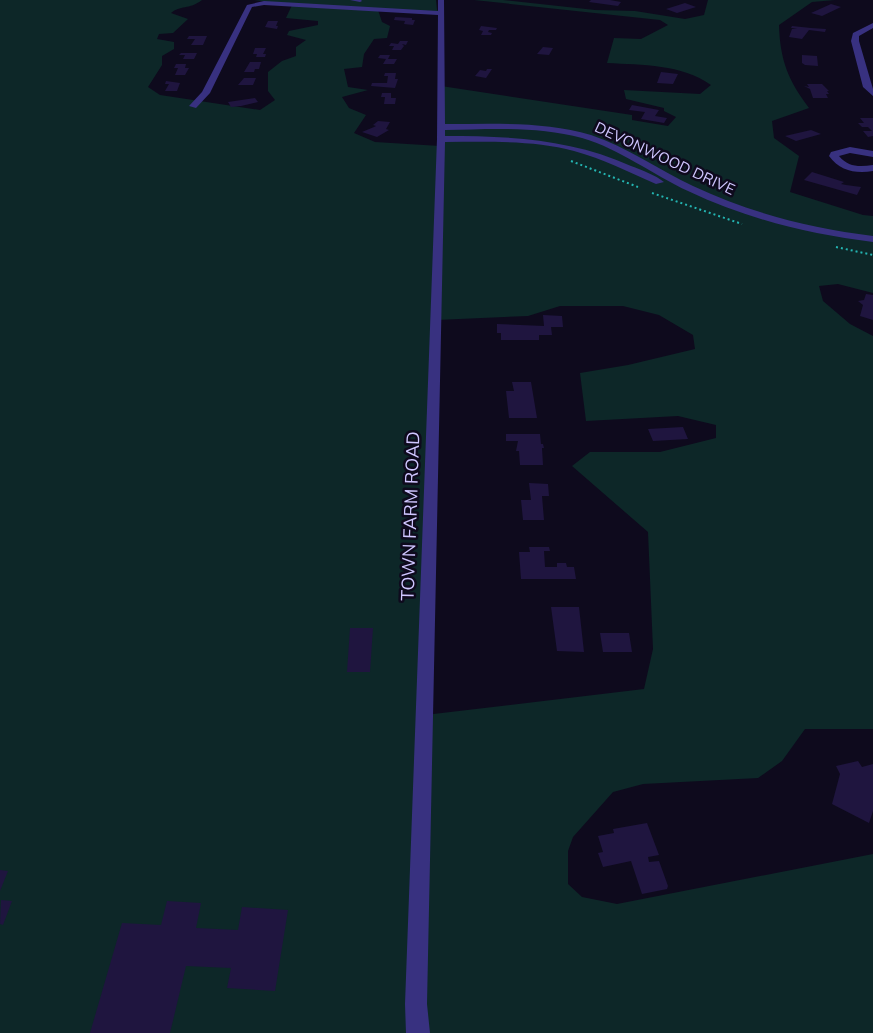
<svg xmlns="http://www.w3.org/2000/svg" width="873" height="1033" font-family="Mulish,sans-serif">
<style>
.green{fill:#0d2728;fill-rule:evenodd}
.building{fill:#1f153f}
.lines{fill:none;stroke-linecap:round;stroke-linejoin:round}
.path{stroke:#24b5b2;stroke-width:2;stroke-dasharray:2 3;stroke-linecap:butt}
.lane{fill:#383180;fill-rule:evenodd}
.street{fill:#383180;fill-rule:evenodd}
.labels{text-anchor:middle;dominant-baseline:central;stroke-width:5;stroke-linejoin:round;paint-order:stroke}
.far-street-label{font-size:15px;fill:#cfc6ff;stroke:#0e0a1d}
.street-label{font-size:18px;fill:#cfc6ff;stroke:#0e0a1d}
</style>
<rect width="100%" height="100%" fill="#0e0a1d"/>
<path class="green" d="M0,0h202c-13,10 -22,5 -31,13l17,6 -15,14 -14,1 -2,5 17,3v7l-12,7v9l-14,22 12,8 100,15 15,-10 -7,-9v-19l14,-11 14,-5v-9l10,-7 -19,-5 2,-4 29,-6v-4l-32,-3 6,-13 -38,-5h182l1,10 4,3 -63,-3 4,12 8,4 -3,12 -13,1 -10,15 -2,13 -18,2 4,18 20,3 -26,7 7,11 17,7 -12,18 21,9 65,4 1,-60 191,29v5l36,6 8,-9 -12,-6v-3l-38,-9 -2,-9 76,4 11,-9c-30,-21 -68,-20 -104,-22l7,-25 27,1 27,-14 -8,-5 -186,-20h29l92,10 40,1 50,8 19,-4 4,-15h127l-23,2 -33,23c1,35 9,55 30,83l-37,13 2,17 25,18 -9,36 73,23 10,1v77l-35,-9 -19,2 4,15 27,23 23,12v393h-68l-23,32 -24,17 -115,6 -30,8 -40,45 -5,14v33l14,13 35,7 256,-50v179h-873zM560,306h63l36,9 34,20 2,14 -67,16 -48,8 6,48 92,-5 38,9v13l-56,14h-70l-18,14 76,66 5,117 -9,40 -219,26 11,-395 92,-4z"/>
<path class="building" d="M591,0h19l11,2 -3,4 -29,-4z
M685,3l11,4 -19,6 -11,-4z
M831,4l10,3 -19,9 -11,-3z
M395,17l17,1v2h3l-2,5 -9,-1 1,-3 -11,-1z
M268,21h10l-2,5h2l-1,3 -12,-2z
M481,26l16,2 -1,2h-7l-1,2 4,1 -1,2h-10l2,-4 -4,-1z
M792,26l19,2 15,1 -1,3 -16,-2 -7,9 -13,-2 3,-8 5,-1h-6z
M189,36h18l-4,9h-12l4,-6h-8z
M400,41h8l-2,4 -4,-1 2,2 -3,4h-9l2,-4h-5l2,-3 7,1z
M543,47l10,1 -4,7 -12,-1z
M255,48h11l-3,6h3l-1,3h-9l1,-3h-4z
M181,53h16l-3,6h-11l2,-4h-6z
M380,55h10l-2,4h9l-3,5h-11l3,-5 -8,-1z
M802,55l15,1 1,10 -13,-1 -3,-2z
M250,62h11l-2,7h-4l-1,3h-10z
M176,64h10l-1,4h4l-4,7h-10l3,-7h-4z
M487,69h5l-6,9 -11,-2 5,-6 6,1z
M661,72l17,2 -5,10 -16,-1z
M385,73h11l-1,6h3l-3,9 -24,-2 1,-3h15l1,-7h-4z
M244,78h12l-3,7h-15z
M166,81l14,2 -3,8h-12l4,-7h-4z
M807,84h15l7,7h-2l2,3h-3l2,4h-15l-3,-9 -6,-3 5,1z
M382,93h9v5h5l-1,6h-11l1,-7h-4z
M255,98l3,4 -17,4 -10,1 -3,-5z
M632,105l27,5 -4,6 12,2 -3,5 -23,-4 4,-7 -16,-2z
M860,118h13v18l-5,1 -5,-6h9l-4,-4h-6l-4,-4h6z
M378,121l12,1 -4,7 3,1 -12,7 -15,-5 12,-5 2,-1 -3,-1z
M811,130l10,4 -25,7 -11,-5z
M812,172l32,10 -3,2 5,1 15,2 -4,8 -53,-15z
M866,294l7,1v25l-13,-4 3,-11 -5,-4 6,-1z
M543,315l19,1 1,11h-12l1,8h-13v5h-38v-7h-4v-9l47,2z
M512,382h19l6,36h-28l-3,-27h8z
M683,427l5,12 -35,2 -5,-12z
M506,434h34l1,10h2l1,4h-2l1,17h-23l-1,-14h-3l2,-10h-12z
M529,483l19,1 1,12h-7l2,24h-21l-2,-20h10z
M529,547h20l1,4h-6l1,16h12v-4h9l1,4h7l2,12h-55l-2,-27h11z
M551,607h28l5,45 -27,-1z
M350,628h23l-3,44h-23z
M600,633h29l3,19h-29z
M858,761l4,6 11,-3v47l-4,12 -37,-19 8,-30 -4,-8z
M647,823l12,32 -11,2 1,5 10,-1 9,25 -1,3 -25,5 -11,-33 -28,6 -5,-14 5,-1 -5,-16 16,-3 -1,-4z
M0,870l8,1 -8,20z
M1,900l11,1 -9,24 -3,-1z
M167,901l34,2 -5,25 42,2 4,-23 46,3 -13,81 -48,-3 4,-20 -45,-2 -16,67h-80l32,-110 39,2z"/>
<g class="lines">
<path class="path" d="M571,161l67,26
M652,193l90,31
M836,247l37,8"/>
<path class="lane" d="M350,0h11l1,1 -2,1z"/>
<path class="street" d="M438,0h6l1,124c49,0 99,-3 146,11 36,12 68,35 102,51 57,27 117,42 180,50v6c-64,-8 -126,-23 -185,-51 -35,-16 -68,-42 -106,-53 -44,-12 -91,-9 -137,-8v6c65,0 126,3 186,30 11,4 24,9 33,16l-8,2c-27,-12 -53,-25 -82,-33 -41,-11 -86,-9 -129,-9l-18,862 3,29h-24l-1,-29 32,-865 1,-124 -174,-10 -12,2 -42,86 -14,15 -7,-2 13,-14 45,-87 17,-4 174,10z
M873,23v5l-14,8v5l14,48v7l-10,-9 -12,-46 2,-8z
M850,147l23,4v6l-23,-4 -11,3c9,11 20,11 34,9v6c-17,3 -33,0 -44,-15l2,-4z"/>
</g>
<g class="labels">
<g class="far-street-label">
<text transform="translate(665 158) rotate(25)">DEVONWOOD DRIVE</text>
</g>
<g class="street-label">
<text transform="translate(410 516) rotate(-88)">TOWN FARM ROAD</text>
</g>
</g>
</svg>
